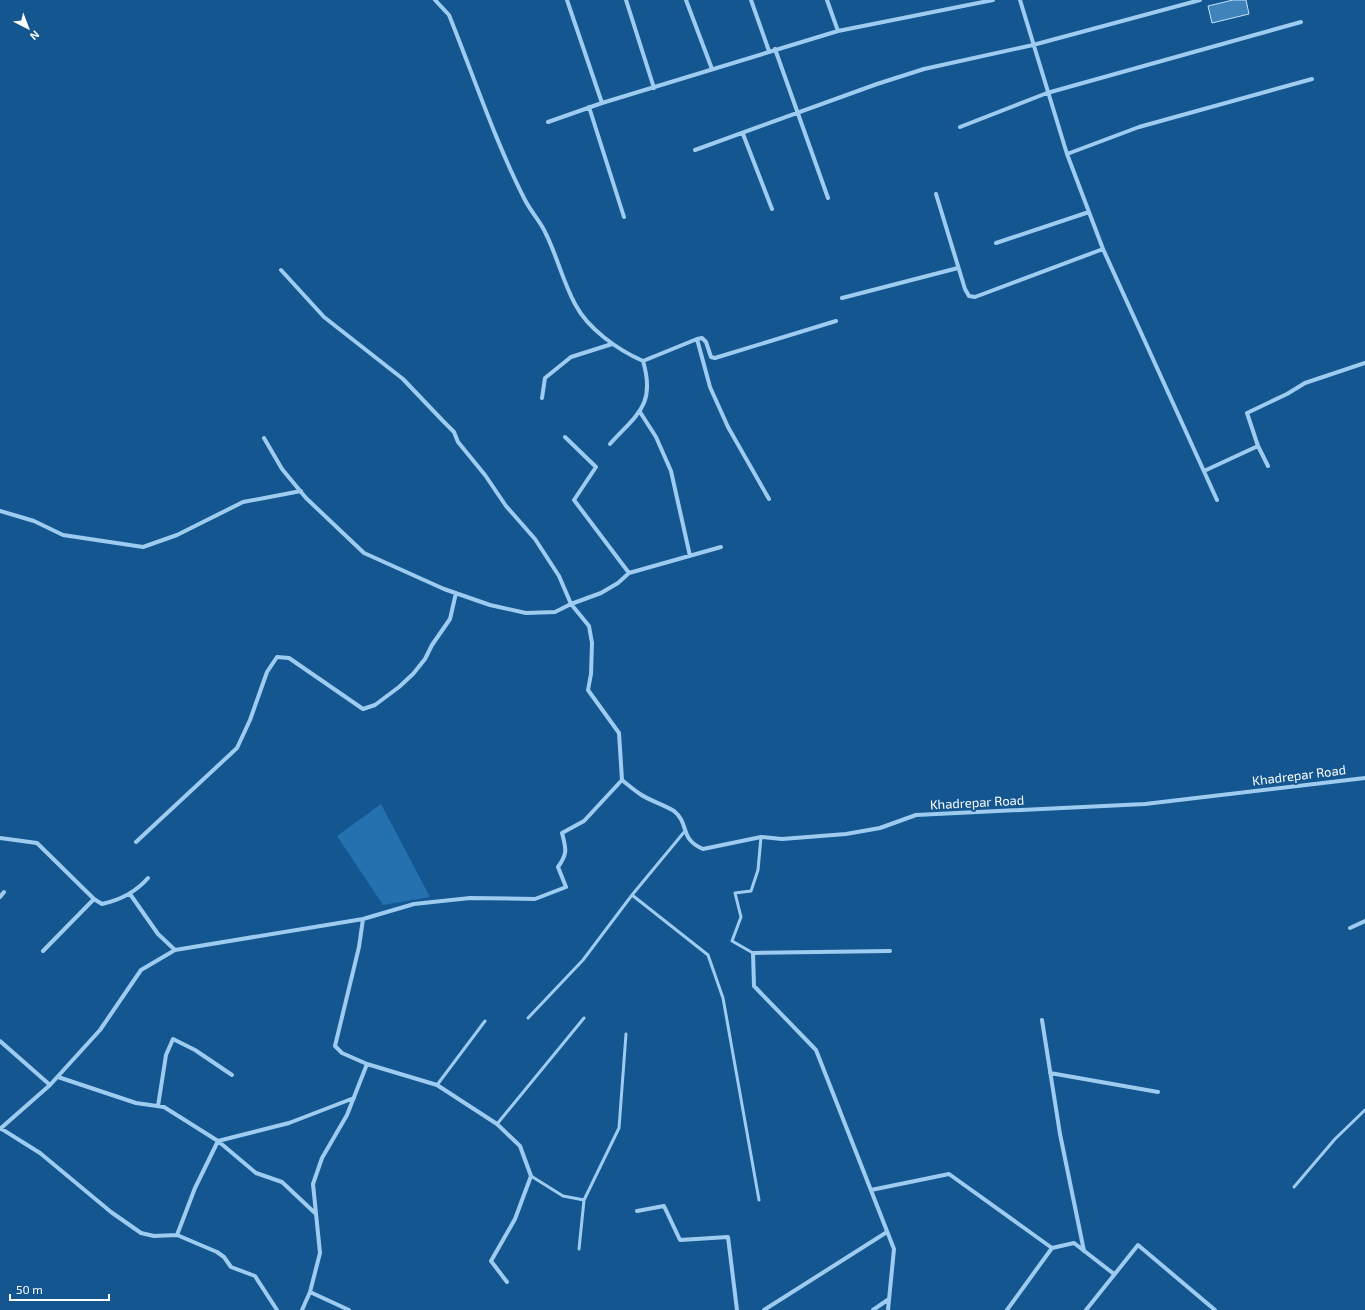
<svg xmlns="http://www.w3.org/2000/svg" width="1365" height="1310" font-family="'Exo 2',sans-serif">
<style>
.green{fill:#2570af}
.building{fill:#4082ba;stroke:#c5e4fc}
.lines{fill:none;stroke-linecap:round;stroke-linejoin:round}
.service{stroke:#9eccf1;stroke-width:3}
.minor{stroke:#9eccf1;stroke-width:4}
.labels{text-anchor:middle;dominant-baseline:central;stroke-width:4;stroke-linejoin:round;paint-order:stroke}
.street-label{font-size:13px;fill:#fff;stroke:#135690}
</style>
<rect width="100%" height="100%" fill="#135690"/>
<path class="green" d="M381,804l49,93 -47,8 -46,-69z"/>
<path class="building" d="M1233,0h13l3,14 -37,9 -4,-17z"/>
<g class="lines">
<path class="service" d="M632,895l76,60 15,43 36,202
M753,953l-21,-12 9,-24 -6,-24 16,-2 7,-21 3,-33
M528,1018l55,-58 49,-65 53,-64
M437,1085l48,-64
M497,1124l87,-106
M531,1176l32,20 21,4
M1294,1187l41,-48 30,-29
M579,1249l5,-49 35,-72 7,-94"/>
<path class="minor" d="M435,0l14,15c25,62 46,126 76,185 6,12 16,22 21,34 11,22 17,48 29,70 13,25 43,46 68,57 13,44 -6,53 -33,83
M567,0l35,103
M626,0l28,88
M686,0l26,69
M751,0l18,51
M827,0l11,31
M1020,0l47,154 36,95 114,251
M775,49l53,149
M589,107l35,110
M548,122l54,-19 236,-72 155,-31
M960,127l87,-34 254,-71
M743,134l29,75
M695,150l182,-66 47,-15 109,-24 167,-45
M1067,154l72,-27 173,-48
M936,194l29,95 4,7 6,1 128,-48
M996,243l93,-31
M842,298l116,-30
M697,339l13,48 18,40 41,72
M643,361l54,-22 5,-1 4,4 5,15 4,1 121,-37
M542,398l3,-20 26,-21 41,-13
M640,412l16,25 15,34 19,85
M565,437l31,30 -22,33 55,73
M264,438l18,31 24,29 58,55 80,36 46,16 36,8 29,-1 16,-8 30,-11 17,-10 11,-10 92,-26
M1268,466l-10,-20 -11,-33 40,-19 18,-11 60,-20
M1204,471l54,-25
M0,511l34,10 29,14 80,12 34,-12 66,-33 58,-11
M622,780c6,5 12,10 18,14 10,7 23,10 34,17 16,13 5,28 29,38l58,-12 21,2 64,-5 34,-6 36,-13 229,-11 220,-26
M0,838l37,5 57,56 8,5c18,-4 34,-12 46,-26
M136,842l101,-94 13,-28 17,-48 10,-15 12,1 74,51 12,-4 24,-18 14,-13 12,-15 7,-14 18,-26 6,-26
M130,894l28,40 17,16
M0,897l4,-5
M1350,928l15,-7
M43,951l51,-52
M1042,1020l18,114 24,117
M0,1041l50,44
M367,1064l70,21 60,39 23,22 11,30 -16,43 -24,42 16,21
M1050,1073l108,19
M58,1077l78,26 28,4 54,34 71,-18 65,-25
M158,1106l8,-51 7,-16 22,11 37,25
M0,1128l40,25 71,59 30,21 13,3 23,-1 40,17 7,5 7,10 24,9 22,34
M0,1129l50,-44 50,-55 41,-60 34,-20 188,-31 51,-15 56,-6 65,1 31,-12 -8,-20c10,-14 8,-18 4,-34l22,-12 38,-41 -3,-47 -31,-43 3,-16 1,-31 -3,-17 -18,-22 -12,-28 -24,-37 -29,-33 -21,-31 -27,-33 -4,-10 -11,-11 -40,-42 -79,-62 -43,-47
M871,1190l78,-16 103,74 22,-5 40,31
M637,1211l27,-5 16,34 48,-3 9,73
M177,1235l18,-47 23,-47 38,32 26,9 34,32
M310,1292l39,18
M302,1310l8,-18 10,-39 -7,-69 9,-26 25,-43 20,-51 -25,-11 -7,-7 24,-99 4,-28
M764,1310l123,-78
M873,1310l16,-11
M888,1310l6,-61 -78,-199 -62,-64 -1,-33 137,-2
M1007,1310l45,-62
M1086,1310l52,-65 77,65"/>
</g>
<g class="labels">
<g class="street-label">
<text transform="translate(1299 775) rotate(-7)">Khadrepar Road</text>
<text transform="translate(977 802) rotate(-3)">Khadrepar Road</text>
</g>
</g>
<g transform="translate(28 28) rotate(138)" stroke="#135690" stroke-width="3" paint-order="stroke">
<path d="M0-3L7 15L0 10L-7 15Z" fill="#ffffff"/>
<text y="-6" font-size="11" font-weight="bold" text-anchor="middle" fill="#ffffff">N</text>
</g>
<path d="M10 1294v6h99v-6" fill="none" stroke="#ffffff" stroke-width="2"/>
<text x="16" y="1294" font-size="12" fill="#ffffff" stroke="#135690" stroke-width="3" paint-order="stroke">50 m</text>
</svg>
